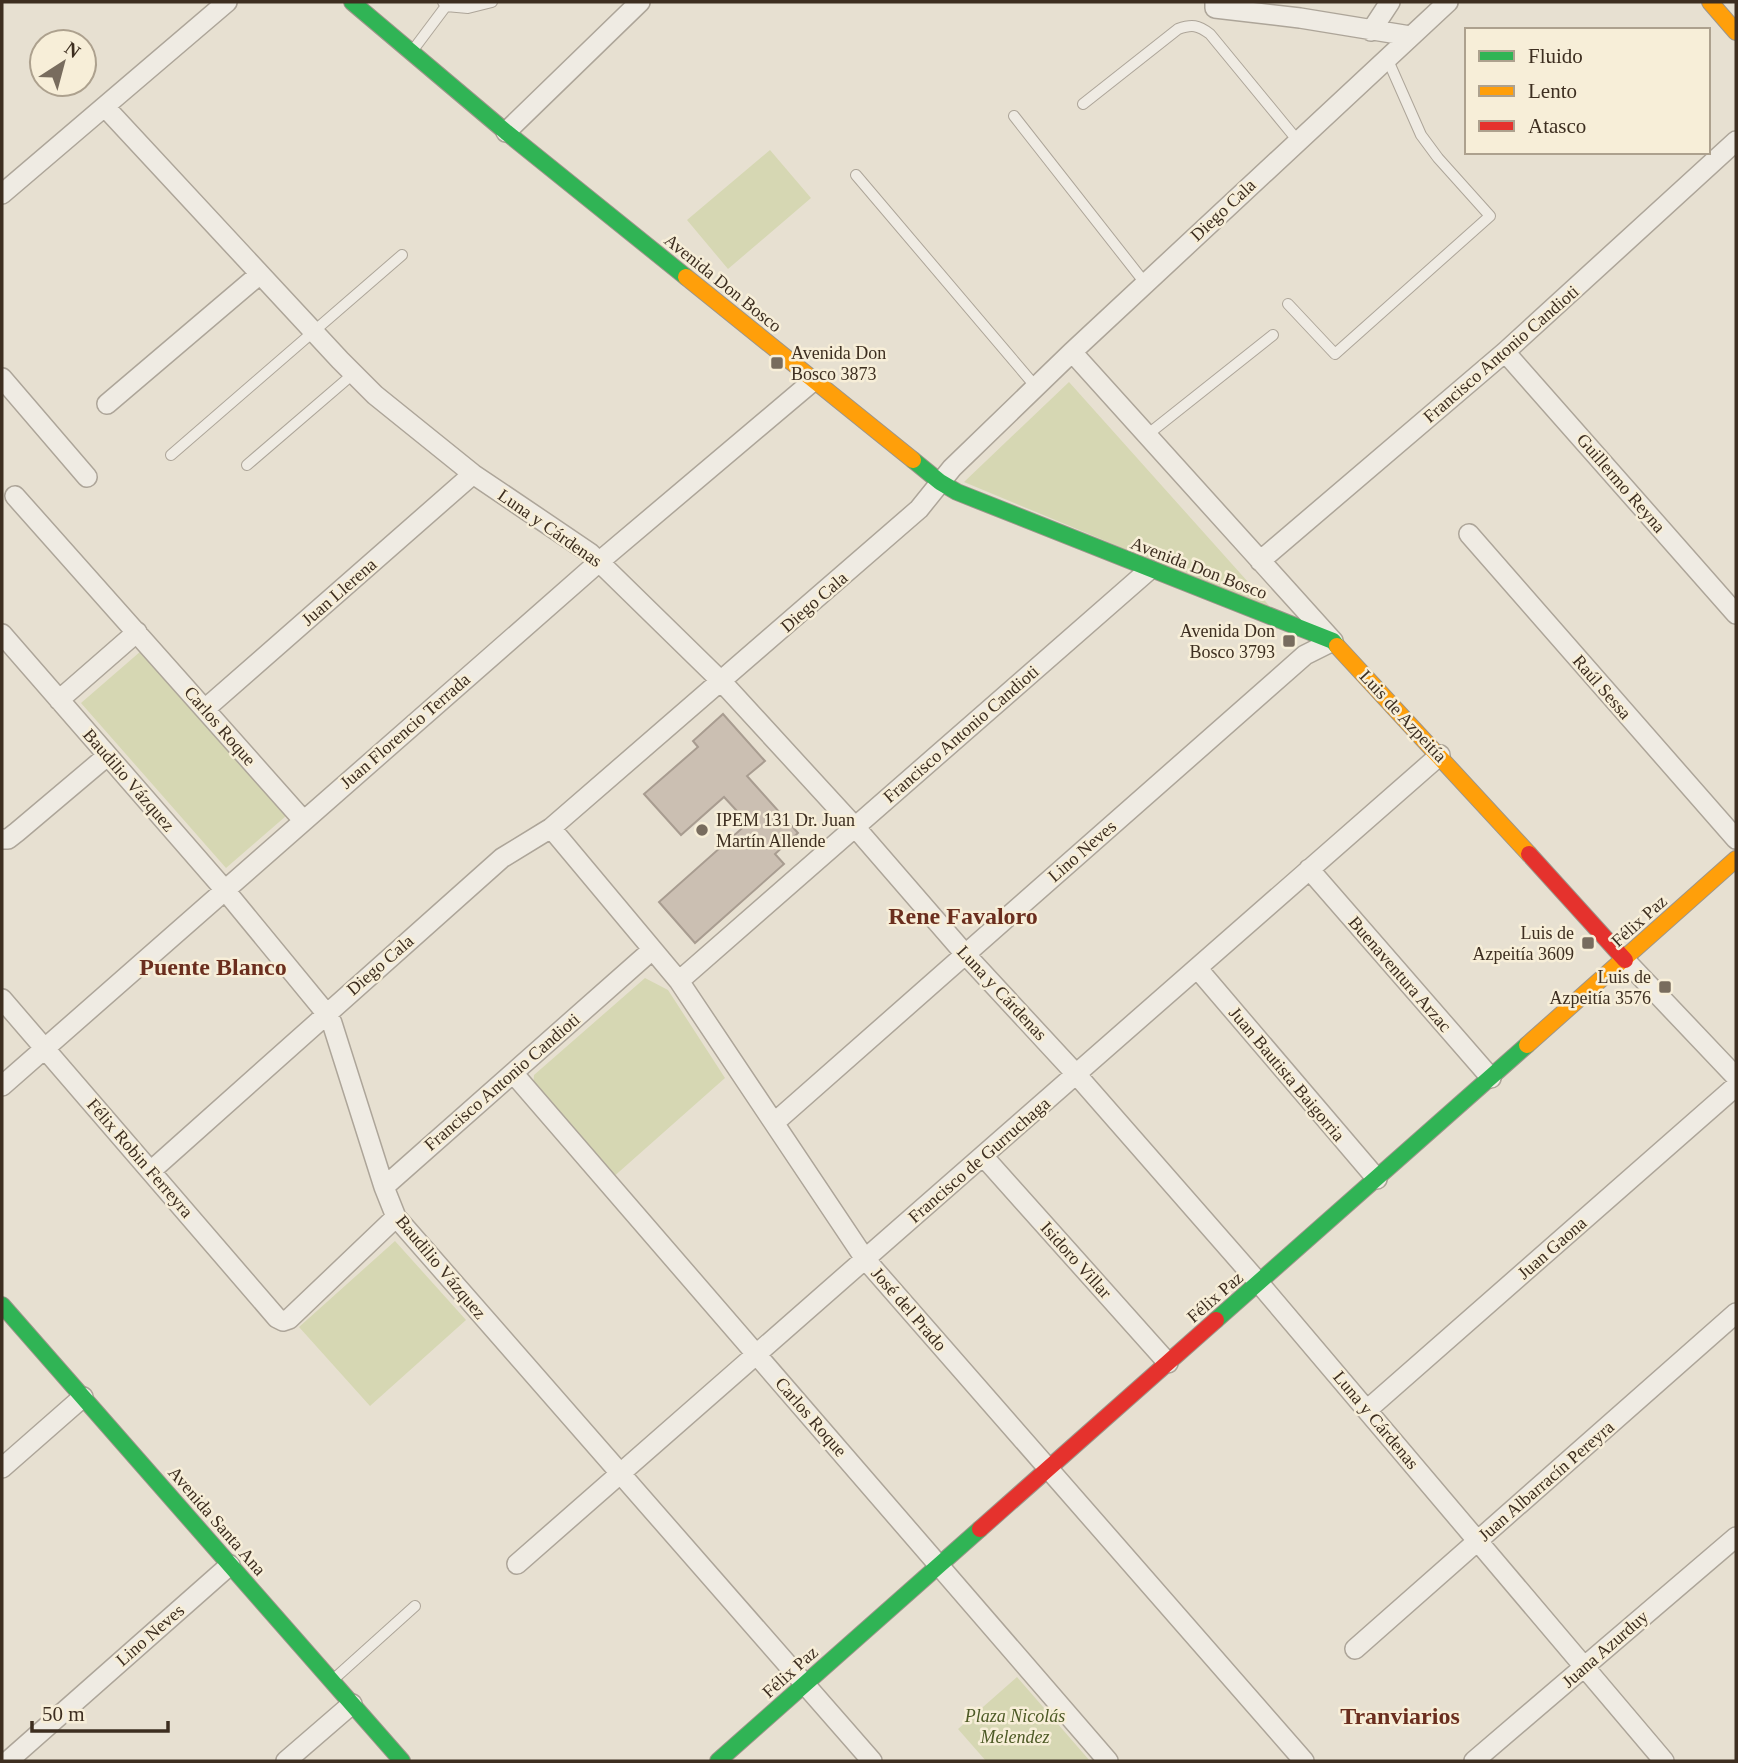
<svg xmlns="http://www.w3.org/2000/svg" width="1738" height="1763" font-family="Georgia,serif">
<style>
.green{fill:#d6d7b3}
.building{fill:#cbbfb2;stroke:#a89c90;stroke-width:2}
.lines{fill:none;stroke-linecap:round;stroke-linejoin:round}
.lane-casing{stroke:#ada599;stroke-width:12}
.street-casing{stroke:#ada599;stroke-width:22}
.fast-casing{stroke:#9c958a;stroke-width:18}
.slow-casing{stroke:#9c958a;stroke-width:18}
.jam-casing{stroke:#9c958a;stroke-width:18}
.lane{stroke:#efebe3;stroke-width:10}
.street{stroke:#efebe3;stroke-width:19}
.fast{stroke:#30b455;stroke-width:16}
.slow{stroke:#ff9f0a;stroke-width:16}
.jam{stroke:#e5322d;stroke-width:16}
.poi-dot{fill:#786c5e;stroke:#f7eed8;stroke-width:2.5}
.labels{text-anchor:middle;dominant-baseline:central;stroke-width:5;stroke-linejoin:round;paint-order:stroke}
.street-label{font-size:18px;fill:#3d2e20;stroke:#f7eed8}
.poi-label{font-size:18px;fill:#3d2e20;stroke:#f7eed8;text-anchor:end}
.park-label{font-size:18px;font-style:italic;fill:#4d5a26;stroke:#f7eed8}
.district-label{font-size:24px;font-weight:bold;fill:#6b2e1e;stroke:#f7eed8}
</style>
<rect width="100%" height="100%" fill="#e7e0d1"/>
<path class="green" d="M770,150l41,48 -83,71 -41,-49z
M1069,382l205,229 -310,-129z
M141,651l145,165 -60,52 -145,-165z
M645,978l23,12 57,88 -114,101 -78,-91 1,-13z
M395,1241l71,79 -96,86 -71,-79z
M1017,1677l73,84h-104l-28,-32z"/>
<path class="building" d="M723,714l42,47 -18,15 51,57 -23,21 9,10 -89,79 -36,-41 89,-79 -24,-26 -43,38 -37,-41 54,-47 -5,-6z"/>
<g class="lines">
<defs>
<path id="lane" d="M443,2l3,4 22,2 24,-6
M413,50l33,-44
M1083,104l95,-75c14,-5 20,-4 32,5l88,107
M1014,116l131,167
M856,175l180,212
M1288,304l47,50 155,-138 -52,-58 -17,-23 -34,-77
M1147,435l126,-100
M171,455l231,-200
M247,465l106,-91
M335,1678l80,-72"/>
<path id="street" d="M1215,2v6l85,10 110,18
M1371,31l19,-29
M105,107l235,253 35,35 98,79 117,79 132,129 133,145 110,127 111,120 183,209 405,478
M506,132l134,-130
M2,194l225,-192
M1505,352l231,262
M2,378l85,99
M107,404l153,-130
M15,496l288,324
M1469,534l267,305
M1260,561l245,-209 231,-211
M2,634l222,255 102,124 6,10 52,164 12,30 476,544
M59,700l78,-68
M205,709l268,-235
M551,828l128,153 186,278 439,502
M2,839h6l9,-7 90,-76
M1309,869l182,209
M1625,960l111,117
M1197,968l180,211
M679,981l470,-411
M2,999l275,319 6,3 6,-2 107,-102
M513,1073l595,688
M2,1086l598,-525 213,-180
M774,1123l531,-468 28,-14 -261,-289
M983,1156l185,207
M152,1170l350,-312 49,-30 368,-319 33,-41 120,-116 376,-350
M384,1187l268,-237
M1367,1410l369,-324
M2,1468l81,-71
M517,1564l923,-809
M1355,1649l381,-336
M8,1761l222,-196
M286,1761l66,-57
M1474,1761l262,-224"/>
<path id="fast" d="M352,2l154,130 180,145
M913,460l27,22 17,10 376,149 4,5
M2,1305l400,456
M1216,1320l311,-275
M718,1761l262,-232"/>
<path id="slow" d="M1710,2l26,30
M686,277l227,183
M1337,646l192,208
M1527,1045l209,-186"/>
<path id="jam" d="M1529,854l96,106
M980,1529l236,-209"/>
</defs>
<use href="#lane" class="lane-casing"/>
<use href="#street" class="street-casing"/>
<use href="#fast" class="fast-casing"/>
<use href="#slow" class="slow-casing"/>
<use href="#jam" class="jam-casing"/>
<use href="#lane" class="lane"/>
<use href="#street" class="street"/>
<use href="#fast" class="fast"/>
<use href="#slow" class="slow"/>
<use href="#jam" class="jam"/>
</g>
<g class="poi-dot">
<rect x="770" y="356" width="14" height="14" rx="3.5"/>
<rect x="1282" y="634" width="14" height="14" rx="3.5"/>
<circle cx="702" cy="830" r="7"/>
<rect x="1581" y="936" width="14" height="14" rx="3.5"/>
<rect x="1658" y="980" width="14" height="14" rx="3.5"/>
</g>
<g class="labels">
<g class="street-label">
<text transform="translate(1223 210) rotate(-43)">Diego Cala</text>
<text transform="translate(723 283) rotate(39)">Avenida Don Bosco</text>
<text transform="translate(1501 354) rotate(-41)">Francisco Antonio Candioti</text>
<text transform="translate(1621 483) rotate(49)">Guillermo Reyna</text>
<text transform="translate(550 528) rotate(35)">Luna y Cárdenas</text>
<text transform="translate(1199 568) rotate(21)">Avenida Don Bosco</text>
<text transform="translate(339 592) rotate(-41)">Juan Llerena</text>
<text transform="translate(814 602) rotate(-41)">Diego Cala</text>
<text transform="translate(1602 687) rotate(49)">Raúl Sessa</text>
<text transform="translate(1403 716) rotate(47)">Luis de Azpeitía</text>
<text transform="translate(220 726) rotate(49)">Carlos Roque</text>
<text transform="translate(405 731) rotate(-41)">Juan Florencio Terrada</text>
<text transform="translate(961 734) rotate(-41)">Francisco Antonio Candioti</text>
<text transform="translate(129 780) rotate(49)">Baudilio Vázquez</text>
<text transform="translate(1082 851) rotate(-41)">Lino Neves</text>
<text transform="translate(1639 921) rotate(-42)">Félix Paz</text>
<text transform="translate(380 965) rotate(-41)">Diego Cala</text>
<text transform="translate(1400 974) rotate(49)">Buenaventura Arzac</text>
<text transform="translate(1002 993) rotate(47)">Luna y Cárdenas</text>
<text transform="translate(1287 1074) rotate(50)">Juan Bautista Baigorria</text>
<text transform="translate(502 1082) rotate(-41)">Francisco Antonio Candioti</text>
<text transform="translate(140 1158) rotate(49)">Félix Robin Ferreyra</text>
<text transform="translate(979 1160) rotate(-41)">Francisco de Gurruchaga</text>
<text transform="translate(1552 1248) rotate(-41)">Juan Gaona</text>
<text transform="translate(1076 1260) rotate(48)">Isidoro Villar</text>
<text transform="translate(441 1267) rotate(50)">Baudilio Vázquez</text>
<text transform="translate(1215 1297) rotate(-41)">Félix Paz</text>
<text transform="translate(909 1309) rotate(49)">José del Prado</text>
<text transform="translate(811 1417) rotate(49)">Carlos Roque</text>
<text transform="translate(1376 1420) rotate(50)">Luna y Cárdenas</text>
<text transform="translate(1546 1481) rotate(-41)">Juan Albarracín Pereyra</text>
<text transform="translate(217 1521) rotate(49)">Avenida Santa Ana</text>
<text transform="translate(150 1635) rotate(-41)">Lino Neves</text>
<text transform="translate(1605 1649) rotate(-41)">Juana Azurduy</text>
<text transform="translate(790 1672) rotate(-42)">Félix Paz</text>
</g>
<g class="poi-label">
<text x="791" y="353" text-anchor="start">Avenida Don<tspan x="791" dy="21">Bosco 3873</tspan></text>
<text x="1275" y="631">Avenida Don<tspan x="1275" dy="21">Bosco 3793</tspan></text>
<text x="716" y="820" text-anchor="start">IPEM 131 Dr. Juan<tspan x="716" dy="21">Martín Allende</tspan></text>
<text x="1574" y="933">Luis de<tspan x="1574" dy="21">Azpeitía 3609</tspan></text>
<text x="1651" y="977">Luis de<tspan x="1651" dy="21">Azpeitía 3576</tspan></text>
</g>
<g class="park-label">
<text x="1015" y="1716">Plaza Nicolás<tspan x="1015" dy="21">Melendez</tspan></text>
</g>
<g class="district-label">
<text x="963" y="916">Rene Favaloro</text>
<text x="213" y="967">Puente Blanco</text>
<text x="1400" y="1716">Tranviarios</text>
</g>
</g>
<rect width="1738" height="1763" fill="none" stroke="#3d2e20" stroke-width="7"/>
<rect x="1465" y="28" width="245" height="126" fill="#f7eed8" stroke="#ada18e" stroke-width="2"/>
<rect x="1479" y="51" width="35" height="10" fill="#30b455" stroke="#ada18e" stroke-width="2"/>
<text x="1528" y="63" font-size="21" fill="#3d2e20">Fluido</text>
<rect x="1479" y="86" width="35" height="10" fill="#ff9f0a" stroke="#ada18e" stroke-width="2"/>
<text x="1528" y="98" font-size="21" fill="#3d2e20">Lento</text>
<rect x="1479" y="121" width="35" height="10" fill="#e5322d" stroke="#ada18e" stroke-width="2"/>
<text x="1528" y="133" font-size="21" fill="#3d2e20">Atasco</text>
<g transform="translate(63 63) rotate(36)"><circle r="33" fill="#f7eed8" stroke="#ada18e" stroke-width="2"/>
<path d="M0-5L12 26L0 18L-12 26Z" fill="#786c5e"/>
<text y="-10" font-size="19" font-weight="bold" text-anchor="middle" fill="#3d2e20">N</text>
</g>
<path d="M32 1721v10h136v-10" fill="none" stroke="#3d2e20" stroke-width="3.5"/>
<text x="42" y="1721" font-size="21" fill="#3d2e20" stroke="#f7eed8" stroke-width="5" paint-order="stroke">50 m</text>
</svg>
